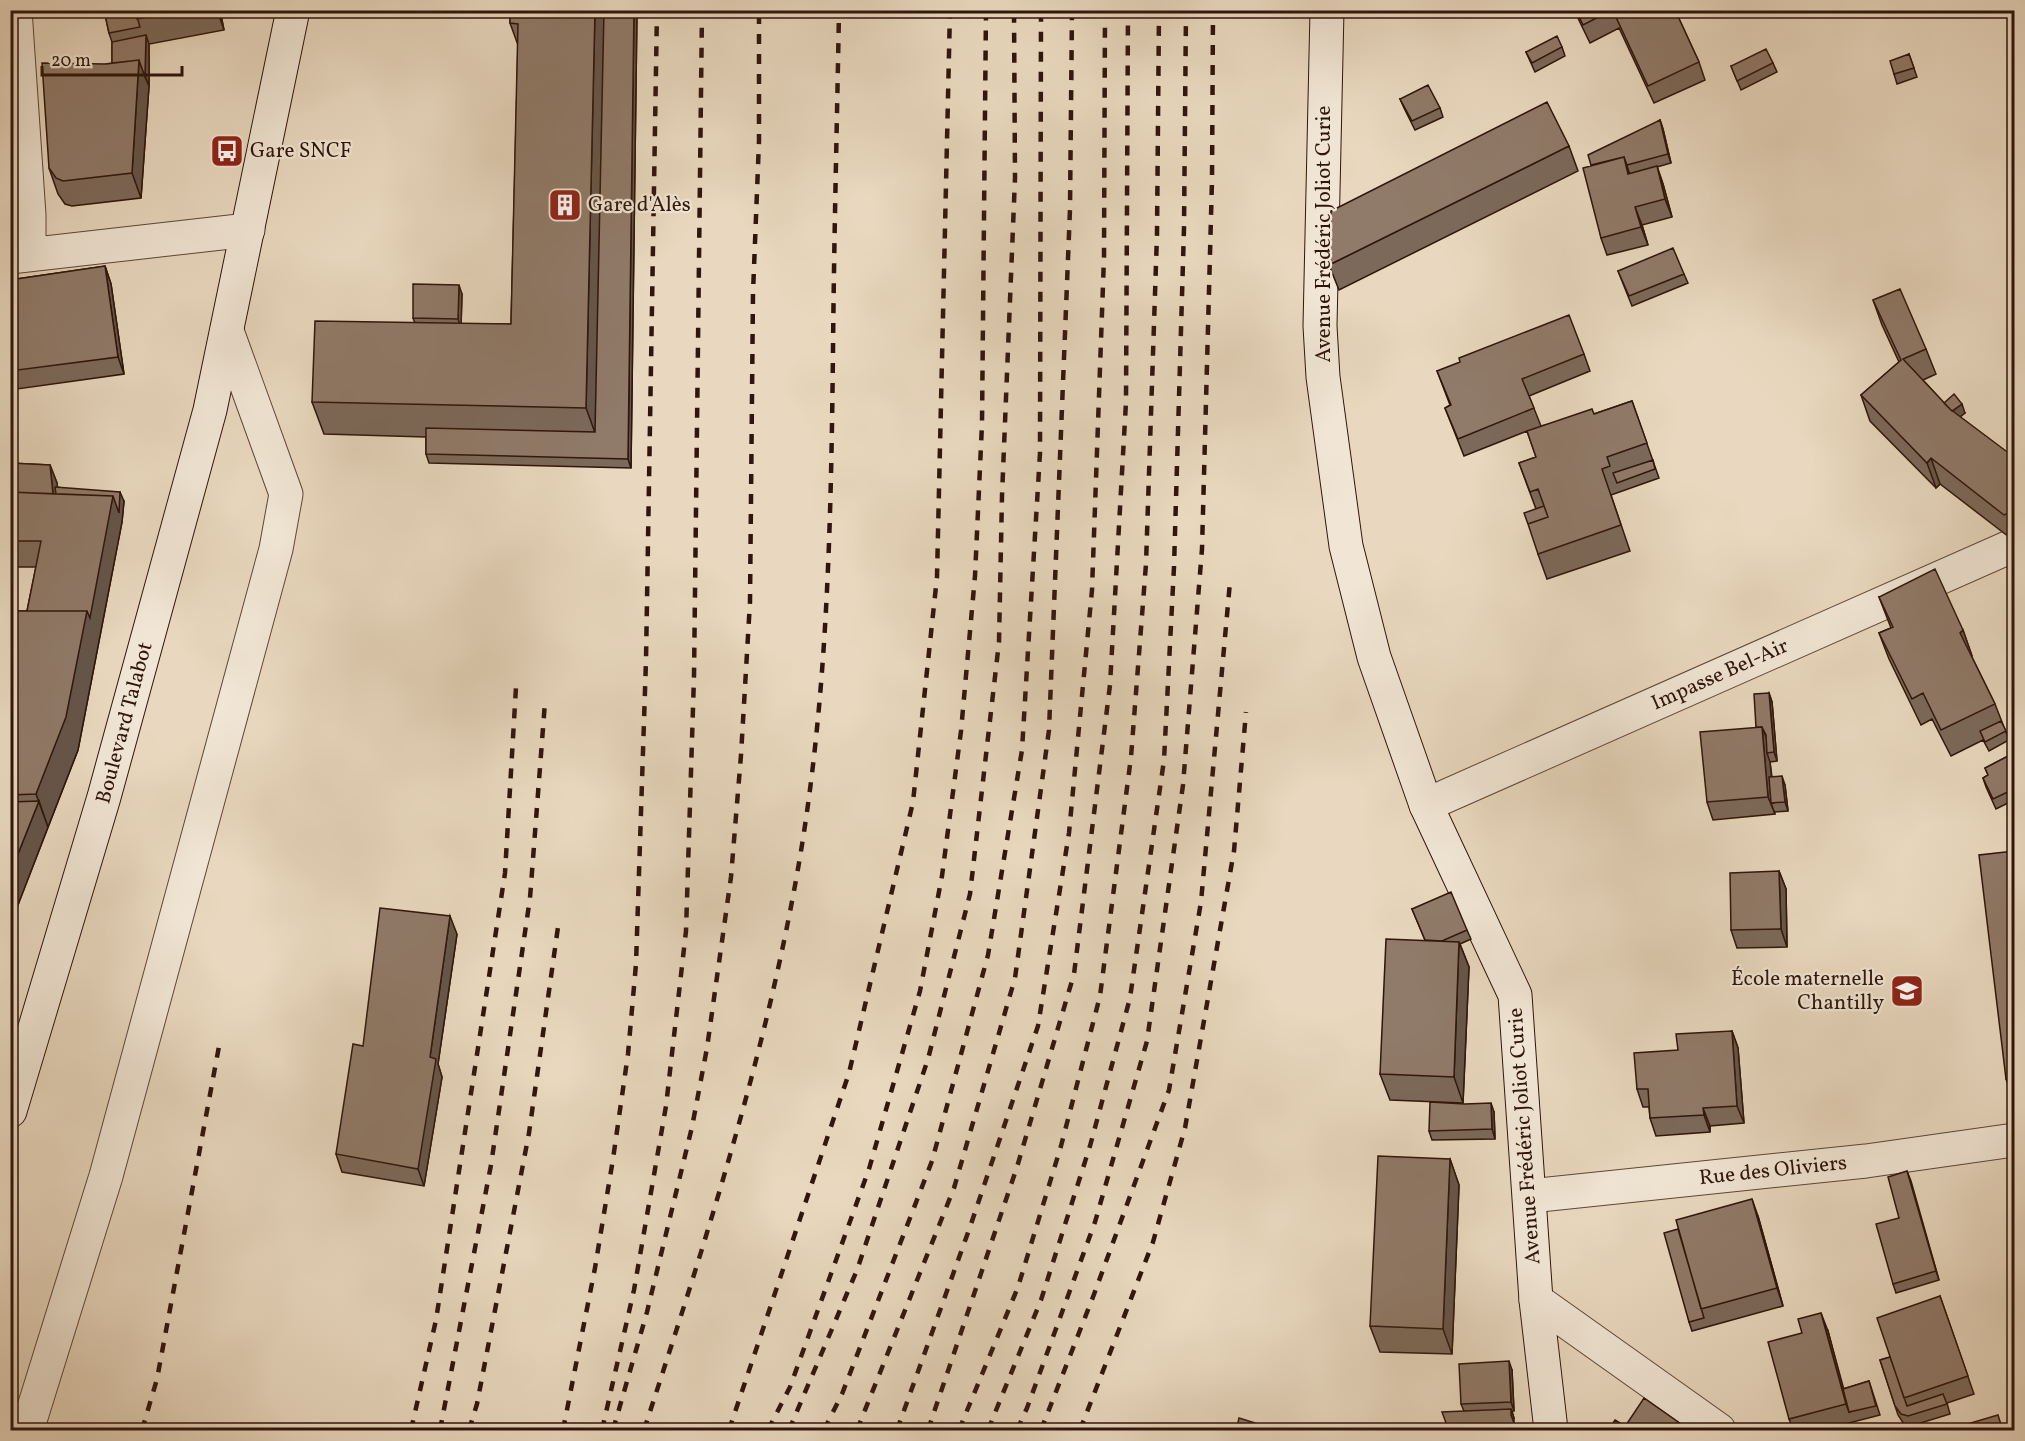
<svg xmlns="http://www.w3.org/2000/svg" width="2025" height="1441" font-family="Vollkorn,serif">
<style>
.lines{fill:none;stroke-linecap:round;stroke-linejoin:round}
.street-casing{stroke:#5e4638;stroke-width:35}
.secondary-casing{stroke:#2f150b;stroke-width:35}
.street{stroke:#f1e6d5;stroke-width:33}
.secondary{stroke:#f1e6d5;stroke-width:33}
.rail{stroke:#2f150b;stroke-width:4.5;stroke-dasharray:10 10;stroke-linecap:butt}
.wall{fill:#7c695a;stroke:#2f150b;stroke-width:1.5}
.shaded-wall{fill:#65554a;stroke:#2f150b;stroke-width:1.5}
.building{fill:#907a69;stroke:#2f150b;stroke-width:1.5}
.labels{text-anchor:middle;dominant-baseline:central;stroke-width:4.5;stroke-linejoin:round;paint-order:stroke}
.poi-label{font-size:21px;fill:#2f150b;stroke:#f1e6d5;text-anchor:start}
.street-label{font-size:21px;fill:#2f150b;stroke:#f1e6d5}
</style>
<rect width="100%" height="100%" fill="#e9d8bf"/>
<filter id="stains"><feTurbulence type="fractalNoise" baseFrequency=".00333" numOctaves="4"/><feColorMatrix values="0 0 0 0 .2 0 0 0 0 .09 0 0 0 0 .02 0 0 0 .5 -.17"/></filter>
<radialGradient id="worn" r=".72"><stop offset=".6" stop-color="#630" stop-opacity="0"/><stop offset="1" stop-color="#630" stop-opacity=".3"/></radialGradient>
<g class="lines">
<defs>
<path id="street" d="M15,10l14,205v39
M10,257l238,-27
M1426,805l588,-260
M1530,1196l336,-35 148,-21
M1536,1300l183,130
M27,1430l79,-254 170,-627 10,-55 -59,-163"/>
<path id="secondary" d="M1327,10l-7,316 3,51 23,169 28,111 52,148 89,190 21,305 15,130
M10,1111l94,-314 106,-387 83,-400"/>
</defs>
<use href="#street" class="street-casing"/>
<use href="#secondary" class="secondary-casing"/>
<use href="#street" class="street"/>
<use href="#secondary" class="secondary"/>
<path class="rail" d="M142,1430l15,-51 63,-338
M411,1430l25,-110 69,-447 11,-186
M440,1430l51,-265 39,-267 15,-196
M469,1430l8,-26 52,-271 30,-213
M563,1430l32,-162 18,-109 15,-105 8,-90 10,-304 11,-650
M602,1430l32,-140 32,-184 20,-175 8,-255 8,-666
M613,1430l34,-118 45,-185 15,-79 24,-171 10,-122 9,-153 3,-309 6,-152v-131
M644,1430c61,-187 123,-378 156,-573 28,-167 31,-337 33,-506 1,-113 4,-227 6,-341
M729,1430l120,-357 64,-271 24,-225 13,-567
M768,1430l22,-43 79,-218 51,-178 22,-115 19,-145 14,-155 7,-152 4,-414
M789,1430l68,-160 71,-211 42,-165 29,-252 3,-146 13,-318 -1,-168
M824,1430l18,-36 90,-233 56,-206 34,-205 18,-297 1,-443
M857,1430l97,-242 61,-210 34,-248 21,-521 2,-199
M897,1430l73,-203 68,-201 31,-193 23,-243 12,-333 1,-247
M928,1430l89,-263 57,-193 36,-289 16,-283 2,-392
M959,1430l59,-143 43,-141 39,-150 31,-239 15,-193 11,-330 2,-224
M988,1430l53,-130 49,-154 40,-148 34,-238 10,-193 10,-339 2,-218
M1017,1430l10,-22 68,-186 52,-181 36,-256 19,-236 10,-369 1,-170
M1041,1430l52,-133 76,-207 32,-188 29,-320
M1080,1430l73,-188 32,-114 49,-277 12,-139"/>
</g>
<path class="wall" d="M104,10h116l4,20 -75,14v42l-8,112 -69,8 -7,-2 -7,-10 -9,-26 57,-104 6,-1v-21l-3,-9z
M510,10h127l-6,458 -202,-5 -3,-9v-17l-102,-3 -12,-32 103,-79 -2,-5 49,-24 -1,30h50l7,-279 -8,-22z
M1574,10h101l24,52 6,18 -51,23 -35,-75 -29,15z
M1562,47l3,9 -30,16 -9,-20z
M1909,54l8,23 -20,7 -3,-10z
M1773,63l4,9 -36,18 -10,-24z
M1400,99l40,9 3,9 -28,13 -11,-22z
M1660,120l3,9 8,34 -14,4 6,17 9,33 -30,8 6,20 -41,10 -6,-17 -10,-73z
M1569,146l9,25 -239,119 -10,-25z
M105,266l6,18 13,90 -114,16v-110z
M1618,271l66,3 4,9 -56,23z
M1873,300l53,49 10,25 -13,6 21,23 21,10 -5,4 54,41v82h-1l-73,-56 -4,4 -66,-67 -9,-26 38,-33 -17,-37z
M1584,354l6,17 -61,25 12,30 53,-12 38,-13 27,77 -48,17 19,56 -83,28 -9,-25 -2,-45 -17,-46 17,-6 -9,-26 -63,25 -19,-48 5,-3 -13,-34z
M10,463l40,2 7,18v4l67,14 -2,21 -44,228 -62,160 -1,63h-5v-362h17l9,-44h-26z
M1879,597l84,33 9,26v1l23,47 14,36 -20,11 -6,-11 -32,16 -19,-37 -11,6 -32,-66 -10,-26 12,-5z
M1769,693l3,9 5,59 -7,1 2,15 13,8 3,26 -13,1 -1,-1 1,3 -62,6 -6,-18 49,-75z
M2014,753v47l-18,9 -10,-22 -3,-9 5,-3 -3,-7z
M2014,851v252l-8,-24z
M1779,871l7,18 1,58 -50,1 -6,-18z
M1412,909l55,21 4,9 -11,5 9,23 -6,136 -73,-3 -10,-26 45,-134z
M457,934l-19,130 4,13 -18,109 -82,-14 -6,-18z
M1732,1031l6,17 6,75 -34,3v6l-54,4 -6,-18 -1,-11h-6l-6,-18 41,-39z
M1494,1112l1,27 -63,1 -3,-9z
M1450,1159l9,26 -7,169 -72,-2 -10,-26z
M1907,1171l32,109 -43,13 -3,-9 6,-66z
M1758,1216l25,90 -91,25 -3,-9 -11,-93z
M1940,1296l34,98 -27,9 3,11 -39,12 -7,-2 -6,-9 -18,-55 10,-3z
M1828,1331l15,58 26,-8 11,34 -62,16h-24l-5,-12z
M1512,1370l2,41h-2l2,7 -50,-7 -3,-7z"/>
<path class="shaded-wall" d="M217,10h3l4,20z
M595,10h13l-10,431 -12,-33z
M634,10h3l-6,458 -3,-9z
M146,35l3,9v42l-4,-9z
M139,60l10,26 -8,112 -9,-25z
M1660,120l3,9 8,34 -3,-9z
M1624,157l6,18 -2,-1z
M1657,166l6,18 9,33 -7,-18z
M1635,207l7,18 6,20 -7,-18z
M105,266l6,18 13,90 -6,-17z
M459,285l3,9 -1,34 -3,-9z
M1962,404l3,9 -16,12 -3,-9z
M1931,458l9,26 -4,4 -9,-25z
M50,465l7,18 3,27 -6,-8z
M120,492l4,9 -2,21 -44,228 -30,77 -12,-33 51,-183 26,-115z
M1963,630l9,26 -3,3 -9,-26z
M1769,693l3,9 5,59 -3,-9z
M1762,727l7,17 -2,9 3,9 4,41h-3l4,11 -7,-17z
M1782,776l3,9 3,26 -3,-9z
M39,801l9,26 -32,83 -1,63 -5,-11v-88z
M1779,871l7,18 1,58 -6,-18z
M450,916l7,18 -19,130 4,13 -18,109 -6,-17 12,-112z
M1459,942l10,25 -6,136 -9,-26z
M1732,1031l6,17 6,75 -7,-17z
M1491,1103l3,9 1,27 -3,-10z
M1703,1108l7,18v6l-6,-17z
M1450,1159l9,26 -7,169 -9,-25z
M1907,1171l4,10 28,99 -3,-9z
M1752,1199l6,17 25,90 -6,-18z
M1821,1313l7,18 22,81h-1l-3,-8z
M1509,1361l3,9 2,41 -3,-9z
M1511,1409l3,9v6l-3,-9z"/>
<path class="building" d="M104,10h31l5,17 -31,6z
M135,10h46l-44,9z
M510,10h85l-9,398 -274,-6 3,-81 196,3 7,-300 -8,-1z
M604,10h30l-6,449 -202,-5v-26l169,4z
M1576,10h36l-29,15z
M1624,10h51l24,52 -51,24 -33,-71z
M146,35l-1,42 -6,-17 -27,3v-21z
M1557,36l5,11 -30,16 -6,-11z
M1766,49l7,14 -36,18 -6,-15z
M1909,54l5,14 -20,6 -4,-13z
M139,60l-7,113 -69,8 -7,-3 -7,-10 -7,-105 64,1z
M1428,85l12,23 -28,13 -12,-22z
M1547,102l22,44 -240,119 2,-54z
M1660,120l8,34 -41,11 -3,-8 -33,8 -3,-10z
M1624,157l4,17 29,-8 8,33 -30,8 6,20 -40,11 -18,-70z
M1673,248l11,26 -55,22 -11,-25z
M105,266l13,91 -108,14v-91z
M413,284l46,1 -1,34 -45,-1z
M1900,289l26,60 -23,10 47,50 64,48v52l-1,2 -9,4 -73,-57 -4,5 -66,-68 40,-35 -28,-60z
M1569,315l15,39 -62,25 12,29 -76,31 -13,-31 6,-3 -14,-34 23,-9 -1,-4z
M1954,394l8,10 -10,7 -8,-8z
M1632,401l15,42 -40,14 3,9 -8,3 19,56 -83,29 -10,-30 20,-7 -10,-28 -8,3 -11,-29 17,-6 -9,-26 65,-22 2,5z
M1653,460l2,9 -38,14 -4,-10z
M10,463l40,2 3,29 -43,-2z
M55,487l65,5 -1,21 -6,-17 -57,-2z
M10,492l103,4 -23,122 -3,-7h-60l14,-70h-31z
M1544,506l4,11 -20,7 -4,-11z
M1935,569l28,61 -3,3 35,71 -54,26 -18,-37 -11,6 -33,-66 14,-6 -14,-30z
M10,611h77l-21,106 -30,77 -26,1z
M1769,693l5,59 -7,1 -1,-18 -4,-8h-6l-2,-33z
M2001,721l5,10 -21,11 -5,-11z
M1762,727l6,70 -61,5 -7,-70z
M2014,753v36l-21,10 -10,-21 5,-3 -3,-7z
M1782,776l3,26 -14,1 -2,-26z
M39,801l-29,73v-72z
M2014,851v227l-8,1 -27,-224z
M1779,871l2,58 -50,1 -1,-57z
M1451,892l16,38 -25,11 -17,-1 -13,-31z
M380,908l70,8 -20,141 6,2 -18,110 -82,-15 17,-110 10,2z
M1386,939l73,3 -5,135 -74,-3z
M1732,1031l5,75 -34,2 1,7 -54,3 -2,-29h-11l-3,-36 44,-3 -2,-16z
M1430,1102l35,2 26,-1 1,26 -63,2z
M1378,1156l72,3 -7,170 -73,-3z
M1907,1171l29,100 -43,13 -17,-60 23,-6 -11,-41z
M1752,1199l25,89 -76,21 -25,-89z
M1678,1229l26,89 -15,4 -25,-89z
M1940,1296l28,80 -64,22 -27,-80z
M1821,1313l25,91 -57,15 -21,-77 34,-9 -4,-14z
M1890,1357l17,49 36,-12 4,10 -39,12 -7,-2 -6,-8 -15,-46z
M1509,1361l2,41 -50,2 -2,-40z
M1869,1381l7,25 -27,6 -6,-23z
M1644,1398l47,33h-69z
M1511,1409v6l6,16h-68l-7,-19z
M1998,1415l5,16h-38l-1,-6z
M1239,1418l42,13h-45z
M1615,1420l10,6 -3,5h-14z
M1232,1424l5,2 -1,5h-5z
M1295,1427l13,4h-14z"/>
<defs>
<symbol id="bus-square" viewBox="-11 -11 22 22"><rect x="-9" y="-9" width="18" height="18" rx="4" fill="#8f2418" stroke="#f1e6d5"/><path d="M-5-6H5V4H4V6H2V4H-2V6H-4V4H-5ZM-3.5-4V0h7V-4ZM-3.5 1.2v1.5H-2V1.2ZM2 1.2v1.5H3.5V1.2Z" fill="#fff"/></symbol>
<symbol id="building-square" viewBox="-11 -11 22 22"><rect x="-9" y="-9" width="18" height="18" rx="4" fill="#8f2418" stroke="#f1e6d5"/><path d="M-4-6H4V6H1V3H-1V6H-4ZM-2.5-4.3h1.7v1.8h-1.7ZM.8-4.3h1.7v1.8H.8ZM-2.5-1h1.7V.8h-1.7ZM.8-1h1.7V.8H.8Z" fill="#fff"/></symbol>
<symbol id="school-square" viewBox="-11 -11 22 22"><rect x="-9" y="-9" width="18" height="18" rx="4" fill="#8f2418" stroke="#f1e6d5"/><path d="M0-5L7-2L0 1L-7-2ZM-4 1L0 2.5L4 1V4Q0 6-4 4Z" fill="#fff"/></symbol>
</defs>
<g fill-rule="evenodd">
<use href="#bus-square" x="208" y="132" width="38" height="38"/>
<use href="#building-square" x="546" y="186" width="38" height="38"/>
<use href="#school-square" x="1888" y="972" width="38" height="38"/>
</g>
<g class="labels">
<g class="poi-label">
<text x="250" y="151">Gare SNCF</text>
<text x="588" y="205">Gare d'Alès</text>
<text x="1884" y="979" text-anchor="end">École maternelle<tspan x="1884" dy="24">Chantilly</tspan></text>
</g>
<g class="street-label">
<text transform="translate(1324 234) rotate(-90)">Avenue Frédéric Joliot Curie</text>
<text transform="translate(1720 675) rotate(-24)">Impasse Bel-Air</text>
<text transform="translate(125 723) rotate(-75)">Boulevard Talabot</text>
<text transform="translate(1525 1136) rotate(-94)">Avenue Frédéric Joliot Curie</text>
<text transform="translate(1773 1171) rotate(-6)">Rue des Oliviers</text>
</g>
</g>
<rect width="2025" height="1441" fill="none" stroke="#e9d8bf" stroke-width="36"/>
<rect x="12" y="12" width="2001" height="1417" fill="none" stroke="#2f150b" stroke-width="3"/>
<rect x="18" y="18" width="1989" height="1405" fill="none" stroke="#2f150b" stroke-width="1.5"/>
<path d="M42 66v9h140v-9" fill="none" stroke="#2f150b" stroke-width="3"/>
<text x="51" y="66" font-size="18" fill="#2f150b" stroke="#f1e6d5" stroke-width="4.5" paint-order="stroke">20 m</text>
<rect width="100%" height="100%" filter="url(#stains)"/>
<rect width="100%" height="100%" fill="url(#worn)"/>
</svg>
